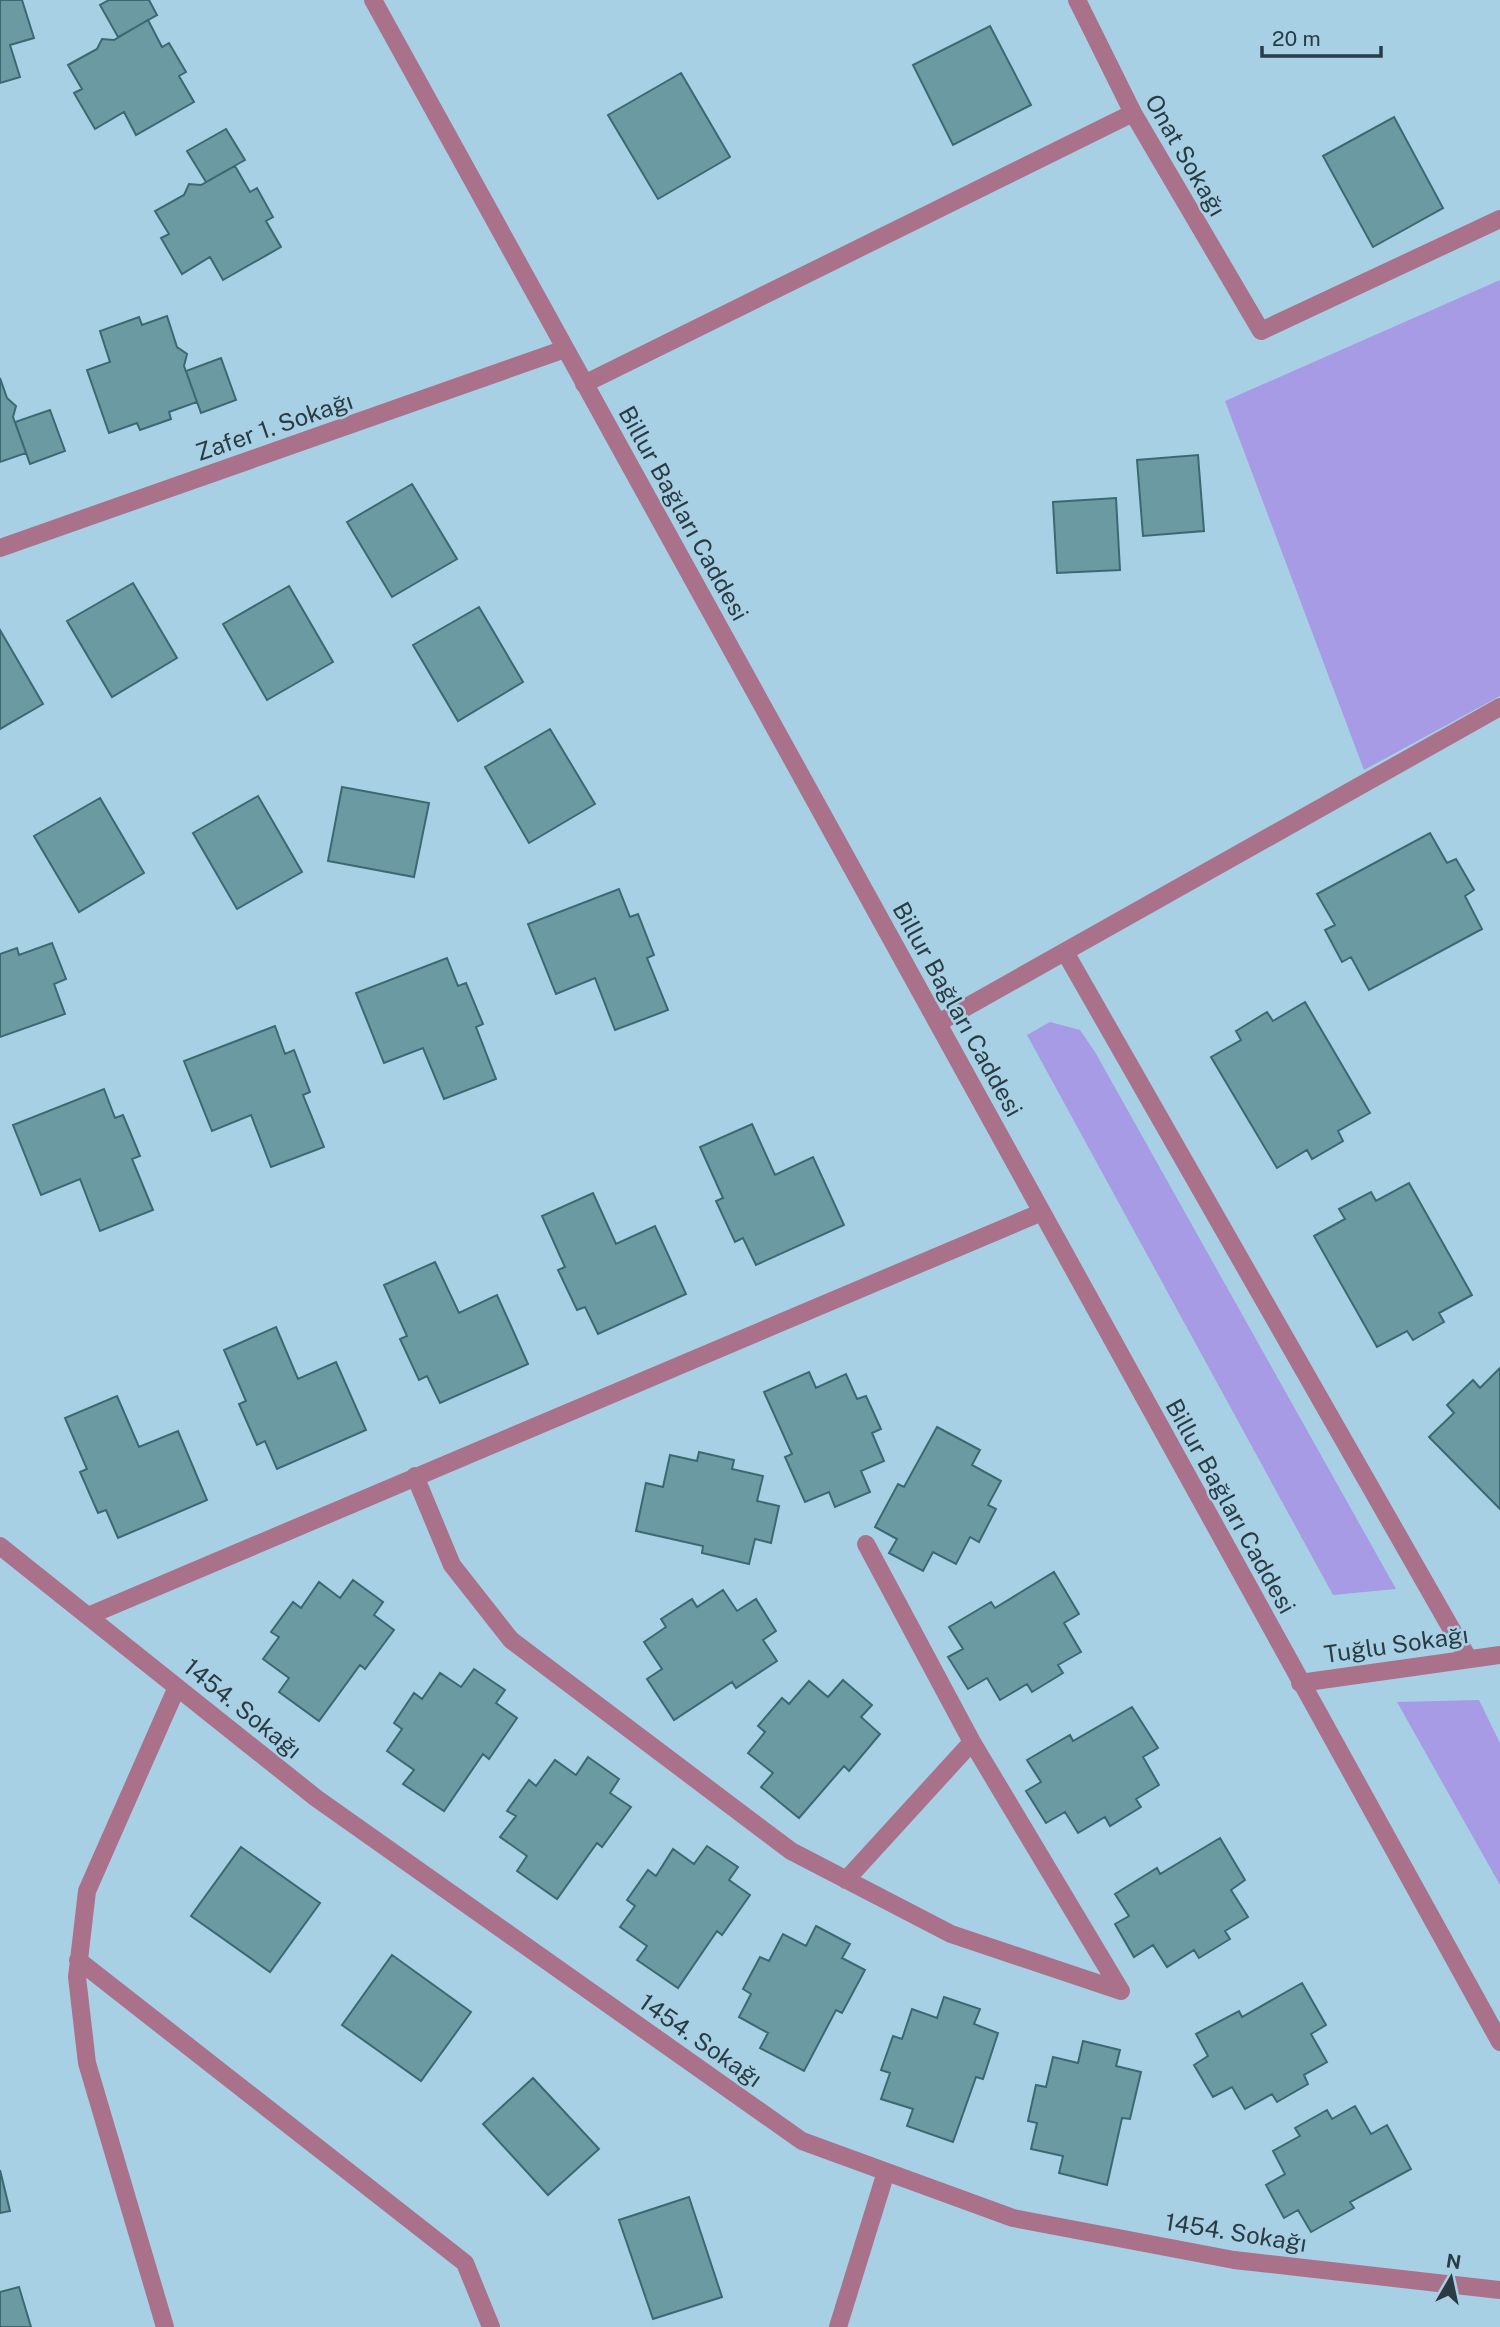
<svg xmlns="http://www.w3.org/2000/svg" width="1500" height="2327" font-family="'Public Sans',sans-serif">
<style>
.green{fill:#a69be4}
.building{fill:#6c9aa3;stroke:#3c6971;stroke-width:2}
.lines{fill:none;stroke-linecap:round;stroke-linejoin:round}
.minor{stroke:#aa718b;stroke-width:18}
.labels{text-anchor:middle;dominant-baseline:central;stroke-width:5;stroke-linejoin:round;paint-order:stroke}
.street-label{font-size:24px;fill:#2b3b43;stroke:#a8d0e5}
</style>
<rect width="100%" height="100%" fill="#a8d0e5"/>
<path class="green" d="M1500,280v416l-136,74 -139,-369z
M1050,1022l30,8 15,22 301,537 -63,6 -306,-560z
M1479,1700l21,43v142l-103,-183z"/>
<path class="building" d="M0,0h22l12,38 -24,7 10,32 -20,6z
M109,0h40l8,15 -39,22 -18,-32z
M148,20l14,27 7,-4 17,29 -7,4 15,26 -58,33 -12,-23 -29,17 -21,-36 8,-4 -14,-24 29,-16 5,-10 12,1z
M990,26l41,79 -78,40 -40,-80z
M681,73l49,84 -72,42 -50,-84z
M1394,117l49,91 -70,39 -50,-91z
M226,129l19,31 -39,22 -19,-31z
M235,166l15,26 7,-4 16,29 -7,4 15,26 -58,33 -13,-23 -28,17 -21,-36 8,-4 -14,-23 29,-16 5,-11 12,1z
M167,316l10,31 10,7 -3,12 13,36 -28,10 2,7 -31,11 -3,-7 -28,10 -22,-63 23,-8 -10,-31 39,-14 3,8z
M221,358l15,42 -35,13 -15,-42z
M0,378l7,20 9,8 -3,11 13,36 -26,9z
M50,410l15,41 -35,13 -15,-42z
M1198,455l6,76 -61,5 -6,-76z
M412,484l45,75 -65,38 -45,-75z
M1116,498l4,72 -63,3 -4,-71z
M133,583l44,75 -65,39 -45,-76z
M289,586l44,76 -66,38 -44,-76z
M479,607l44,75 -65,39 -45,-76z
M0,630l43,74 -43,25z
M550,729l45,75 -66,39 -44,-76z
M342,787l87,16 -15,74 -86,-16z
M258,796l44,76 -65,37 -44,-76z
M100,798l44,75 -65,39 -45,-76z
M1430,833l17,30 9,-4 18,31 -9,6 17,33 -113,61 -18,-33 -9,5 -17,-32 10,-5 -18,-31z
M619,889l11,28 8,-3 16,41 -7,3 21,52 -53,20 -20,-52 -39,16 -28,-70z
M52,943l14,36 -12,5 11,30 -65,23v-83l17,-6 2,7z
M447,958l11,28 8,-3 17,41 -7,3 20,52 -52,20 -21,-51 -39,15 -28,-70z
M1305,1002l65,111 -32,18 5,10 -31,18 -5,-9 -30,18 -66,-111 30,-17 -5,-9 31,-19 6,9z
M275,1026l10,28 9,-4 16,42 -7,3 21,52 -53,20 -20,-52 -39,16 -28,-70z
M104,1089l11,29 8,-3 17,41 -8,3 21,51 -53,21 -20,-52 -39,16 -28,-70z
M752,1124l23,51 38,-18 31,68 -88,40 -13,-27 -8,4 -19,-41 7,-3 -23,-51z
M1409,1183l63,112 -33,18 5,9 -31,18 -6,-9 -30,16 -63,-111 31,-17 -6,-10 32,-17 5,9z
M593,1193l23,51 39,-18 31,68 -88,40 -13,-27 -8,3 -19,-40 7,-3 -23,-51z
M435,1262l24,51 38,-18 31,69 -88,39 -13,-27 -8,4 -19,-41 7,-3 -23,-51z
M276,1327l22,52 38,-17 30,68 -89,39 -12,-28 -8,4 -18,-41 7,-3 -22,-51z
M1500,1368v141l-71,-72 25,-24 -7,-8 26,-25 7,8z
M809,1372l7,16 30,-14 11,25 9,-3 15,33 -9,4 12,28 -23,10 9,21 -35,15 -6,-15 -24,10 -20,-45 7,-3 -28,-62z
M117,1396l22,51 39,-16 29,69 -89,38 -12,-28 -8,3 -18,-41 7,-3 -22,-51z
M937,1427l43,23 -8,15 29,16 -13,24 8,4 -17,33 -9,-5 -14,27 -23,-12 -10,19 -34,-18 8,-14 -22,-12 23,-43 6,3z
M699,1452l35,8 -2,9 31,7 -6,25 22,5 -8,37 -16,-4 -6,25 -47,-11 1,-7 -67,-15 10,-48 17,4 7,-32 27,6z
M1054,1572l25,42 -15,9 17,29 -23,13 5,8 -31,19 -5,-8 -27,16 -13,-22 -19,11 -20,-32 15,-8 -14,-22 42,-25 4,6z
M353,1580l30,22 -9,13 20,15 -29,39 -5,-4 -41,56 -40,-29 10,-14 -26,-19 16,-22 -8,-5 22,-30 8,6 18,-26 21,16z
M723,1590l14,21 19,-12 20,32 -13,9 14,21 -41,27 -4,-6 -58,38 -27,-41 15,-10 -18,-27 22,-15 -5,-8 31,-20 5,8z
M474,1669l31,21 -9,13 21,15 -28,41 -6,-5 -39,57 -41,-27 11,-14 -27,-19 15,-22 -8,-6 20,-30 8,6 18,-26 21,14z
M843,1680l29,25 -11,12 19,17 -31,37 -5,-5 -45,52 -38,-31 12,-14 -25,-20 17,-21 -7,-6 24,-28 7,6 20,-23 19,16z
M1132,1707l26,41 -15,9 16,28 -23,14 5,8 -31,19 -5,-9 -27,16 -13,-21 -19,11 -20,-32 15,-9 -14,-22 43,-25 3,6z
M588,1757l31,22 -9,14 21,14 -29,40 -5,-4 -40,56 -40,-28 10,-15 -27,-19 16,-21 -9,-5 22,-31 7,6 19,-26 21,15z
M1220,1838l25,42 -14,10 17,27 -23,14 5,8 -31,19 -5,-8 -27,17 -14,-22 -19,12 -19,-33 14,-8 -14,-22 42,-26 3,6z
M707,1846l31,21 -9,13 21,15 -28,40 -5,-4 -39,57 -41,-28 10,-14 -27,-19 15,-21 -8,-6 21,-30 8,6 17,-27 21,15z
M241,1847l79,56 -50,69 -79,-56z
M816,1926l34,18 -8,14 23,12 -23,43 -6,-3 -32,61 -44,-23 8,-15 -29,-16 12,-23 -8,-5 17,-32 9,4 14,-27 23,12z
M392,1955l79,57 -50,69 -79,-56z
M1302,1983l24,42 -15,9 16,28 -23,13 4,9 -31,18 -5,-8 -27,15 -13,-22 -19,10 -19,-32 14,-9 -12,-22 43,-23 3,6z
M944,1997l36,12 -6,15 24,9 -15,46 -7,-2 -23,65 -46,-16 6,-17 -32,-10 9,-26 -9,-3 12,-34 9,3 10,-30 25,9z
M1083,2041l37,9 -4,16 25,6 -11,47 -8,-1 -15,67 -48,-12 4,-17 -32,-7 6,-26 -9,-2 8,-36 10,2 7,-30 25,6z
M533,2078l66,71 -51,46 -65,-71z
M1355,2106l16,28 16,-9 24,44 -61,33 4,6 -43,24 -13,-22 -14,8 -18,-33 19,-11 -12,-23 27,-15 -5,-8 32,-18 5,9z
M0,2170l10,41 -10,2z
M689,2197l33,100 -69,22 -34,-99z
M19,2287l12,40h-31v-35z"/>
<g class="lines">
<path class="minor" d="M373,0l1127,2042
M1077,0l56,113 128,218 239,-112
M584,384l549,-271
M0,548l565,-199
M1065,952l403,706
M938,1023l562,-316
M415,1476l37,89 59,75 280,211 160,83 170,57
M866,1544l106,198 149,249
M0,1546l316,252 486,343 211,77 221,42 266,30
M88,1616l954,-404
M1300,1683l200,-28
M846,1880l126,-138
M78,1960l387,303 26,64
M165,2327l-78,-264 -10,-86 10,-86 90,-204
M838,2327l48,-155"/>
</g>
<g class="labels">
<g class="street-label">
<text transform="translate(1186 155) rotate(60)">Onat Sokağı</text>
<text transform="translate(274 426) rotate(-19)">Zafer 1. Sokağı</text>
<text transform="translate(684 513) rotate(61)">Billur Bağları Caddesi</text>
<text transform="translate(958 1009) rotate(61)">Billur Bağları Caddesi</text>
<text transform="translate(1231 1506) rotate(61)">Billur Bağları Caddesi</text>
<text transform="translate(1396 1644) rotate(-8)">Tuğlu Sokağı</text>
<text transform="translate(243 1708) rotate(39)">1454. Sokağı</text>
<text transform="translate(701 2040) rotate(35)">1454. Sokağı</text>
<text transform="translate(1236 2232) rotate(9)">1454. Sokağı</text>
</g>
</g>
<g transform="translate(1451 2278) rotate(9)" stroke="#a8d0e5" stroke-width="5" paint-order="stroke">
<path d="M0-5L12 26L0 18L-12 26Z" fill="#2b3b43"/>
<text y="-10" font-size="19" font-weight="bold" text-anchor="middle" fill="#2b3b43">N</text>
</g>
<path d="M1262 46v10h119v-10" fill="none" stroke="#2b3b43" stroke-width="3.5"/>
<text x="1272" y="46" font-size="21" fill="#2b3b43" stroke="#a8d0e5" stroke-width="5" paint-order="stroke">20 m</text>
</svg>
